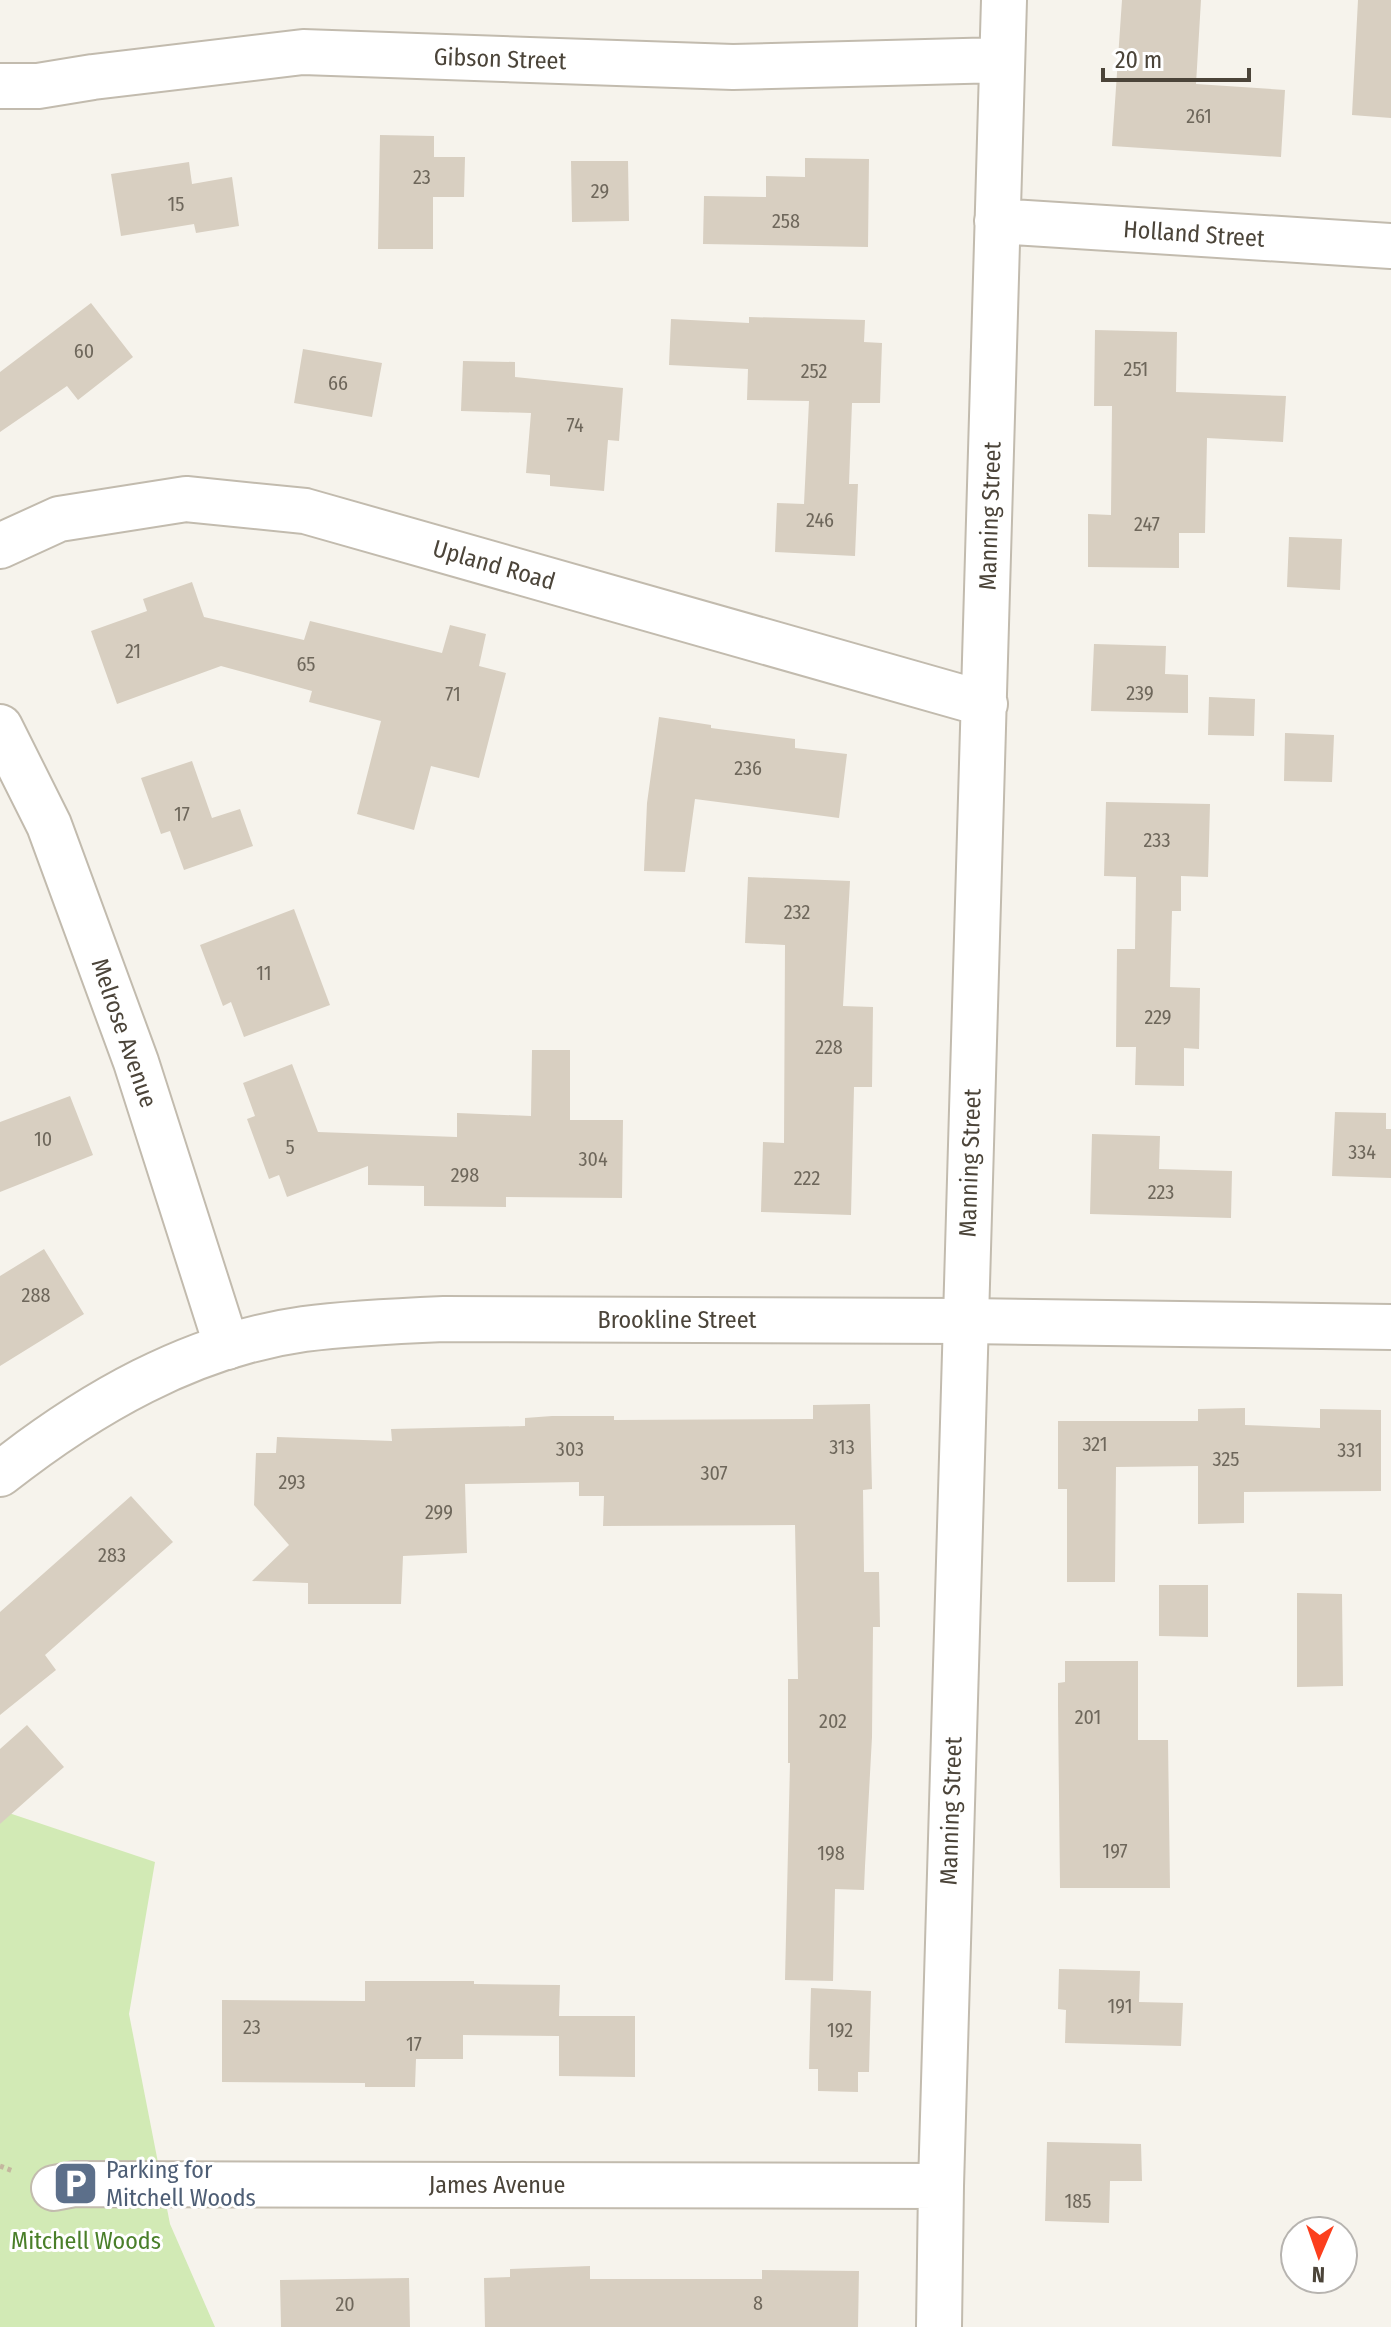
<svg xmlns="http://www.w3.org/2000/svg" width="1391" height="2327" font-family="'Fira Sans Condensed',sans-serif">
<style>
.green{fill:#d2eab5}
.building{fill:#d8cfc1}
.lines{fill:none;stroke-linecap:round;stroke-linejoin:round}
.minor-casing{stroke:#c2bbae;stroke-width:48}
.tertiary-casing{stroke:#c2bbae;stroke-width:48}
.path{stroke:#c4b79f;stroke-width:5;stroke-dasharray:4 4;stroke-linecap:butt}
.minor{stroke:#fff;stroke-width:44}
.tertiary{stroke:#fff;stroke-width:44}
.labels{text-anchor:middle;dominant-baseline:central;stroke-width:6;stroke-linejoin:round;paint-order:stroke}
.number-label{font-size:20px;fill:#6e675b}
.street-label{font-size:24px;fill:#4b4439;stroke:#fff}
.service-label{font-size:24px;fill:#4e5e75;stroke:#fff;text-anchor:start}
.park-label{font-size:24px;fill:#4a7f2a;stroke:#fff}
</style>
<rect width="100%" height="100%" fill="#f6f3ec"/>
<path class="green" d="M0,1810l155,52 -26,152 41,210 45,103h-215z"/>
<path class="building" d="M1122,0h79l-5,84 89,6 -4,67 -169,-11z
M1358,0h33v118l-39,-3z
M380,135l54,1v21h31l-1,40h-31v52h-55z
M805,158l64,1 -1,88 -165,-3 1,-48 62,1v-21l39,1z
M571,161h57l1,60 -57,1z
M189,162l3,22 40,-7 7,49 -43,7 -2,-9 -73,12 -10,-62z
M91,303l42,54 -55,43 -11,-14 -67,46v-60z
M749,317l116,3 -1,22 18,1 -2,60h-28l-3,81h9l-3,72 -80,-4 2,-49 27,1 5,-103 -62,-1 1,-31 -79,-4 2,-46 78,4z
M1095,330l82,2 -1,60 110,4 -3,46 -76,-4 -2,95h-26v35l-91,-1v-53l23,1 1,-109h-18z
M303,349l79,14 -10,54 -78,-14z
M463,361l52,1v15l108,11 -4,53 -11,-1 -4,51 -54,-5v-11l-24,-2 5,-60 -70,-2z
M1289,537l53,2 -2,51 -53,-3z
M192,582l12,35 100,23 6,-19 132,32 8,-28 36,9 -7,32 27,7 -27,105 -48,-12 -17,64 -57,-16 24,-93 -72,-19 3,-11 -91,-25 -104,38 -26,-73 56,-20 -4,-12z
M1094,644l72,2 -1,28 23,1v38l-97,-2z
M1209,697l46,2 -1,37 -46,-1z
M659,717l52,8v3l84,11v9l52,6 -8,64 -144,-19 -10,73 -41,-1 3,-68z
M1285,733l49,2 -2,47 -48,-1z
M192,761l20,57 28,-9 13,37 -69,24 -14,-39 -9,3 -20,-56z
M1106,802l104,2 -2,73 -27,-1v35h-9l-2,76 30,1 -1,61 -15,-1v38l-49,-1 1,-38h-20l1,-98h18l1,-72 -32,-1z
M748,877l102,4 -7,125 30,1 -1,80h-18l-3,128 -90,-3 2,-70 21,1 1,-198 -40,-2z
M294,909l36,96 -86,32 -13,-35 -8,4 -23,-61z
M532,1050h38v70h53l-1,78 -116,-1v10l-82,-1v-20l-56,-1v-19l-81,31 -8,-22 -10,4 -22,-60 8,-3 -12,-33 49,-19 26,68 139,5v-24l74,3z
M70,1096l23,59 -93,37v-70z
M1335,1112l51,1v16h5v49l-59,-2z
M1092,1134l68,2 -1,33 73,2 -1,47 -141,-4z
M44,1249l40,65 -84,52v-90z
M870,1404l2,85 -9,1 1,82h15l1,55h-7l-1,110 -7,129 -1,24 -29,-1 -2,92 -48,-1 5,-217h-2v-84h10l-3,-154 -192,1 1,-30h-25v-14l-114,2 2,69 -64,3 -2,48h-93v-21l-56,-2 37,-36 -35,-40 2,-52h20l1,-16 115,4 -1,-12 134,-3v-8l27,-2h62v4l199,-1v-14z
M1245,1408v17l75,3v-19l61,1v81l-137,1v31l-46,1v-58l-82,1 -1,115h-48v-93h-9v-68h140v-12z
M131,1496l42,46 -128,113 11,15 -56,45v-103z
M1159,1585h49v52l-49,-1z
M1297,1593l45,1 1,92 -46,1z
M1065,1661h73v79h30l2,148h-110l-2,-183v-22l7,-1z
M27,1725l37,42 -64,57v-75z
M1059,1969l81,2 -1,31 44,1 -2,43 -116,-3 1,-33 -8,-1z
M365,1981h109v3l86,1 -1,31h76v61l-76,-1v-59v19l-96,-1v24h-47l-1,28h-50v-4l-143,-1v-82l143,1z
M811,1988l60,3 -2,81h-11v20l-40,-1v-22h-9z
M1047,2142l94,2 1,37h-32l-1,42 -64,-2z
M590,2266v13h172v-9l97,1 -1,56h-373l-1,-49 26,-1v-8z
M409,2278l1,49h-129l-1,-47z"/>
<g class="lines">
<defs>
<path id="minor" d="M0,86h38l55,-9 210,-25 430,15 269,-7
M997,221l394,25
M0,546l59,-27 127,-20 119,12 680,193
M0,727l49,98 87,237 91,285
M54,2188l21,-4 866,2
M939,2327l2,-141 63,-2186"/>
<path id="tertiary" d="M0,1474c89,-70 190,-129 304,-145 46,-6 93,-8 140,-10l521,2 426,6"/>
</defs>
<use href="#minor" class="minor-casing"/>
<use href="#tertiary" class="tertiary-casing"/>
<path class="path" d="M0,2166l13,5"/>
<use href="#minor" class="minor"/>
<use href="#tertiary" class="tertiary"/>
</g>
<defs>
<symbol id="parking-square" viewBox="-11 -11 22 22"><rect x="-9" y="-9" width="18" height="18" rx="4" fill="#5c6f8a" stroke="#fff"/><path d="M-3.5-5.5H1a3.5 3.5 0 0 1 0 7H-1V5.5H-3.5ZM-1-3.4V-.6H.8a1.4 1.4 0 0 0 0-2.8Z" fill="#fff"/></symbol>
</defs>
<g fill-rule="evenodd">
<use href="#parking-square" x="50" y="2158" width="51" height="51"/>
</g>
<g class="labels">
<g class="number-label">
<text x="1199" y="116">261</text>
<text x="422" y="177">23</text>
<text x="600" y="191">29</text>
<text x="176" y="204">15</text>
<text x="786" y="221">258</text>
<text x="84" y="351">60</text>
<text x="1136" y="369">251</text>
<text x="814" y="371">252</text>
<text x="338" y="383">66</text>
<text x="575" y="425">74</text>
<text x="820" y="520">246</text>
<text x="1147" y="524">247</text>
<text x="133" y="651">21</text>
<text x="306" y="664">65</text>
<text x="1140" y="693">239</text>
<text x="453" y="694">71</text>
<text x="748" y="768">236</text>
<text x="182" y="814">17</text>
<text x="1157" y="840">233</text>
<text x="797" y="912">232</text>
<text x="264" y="973">11</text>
<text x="1158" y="1017">229</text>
<text x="829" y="1047">228</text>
<text x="43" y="1139">10</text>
<text x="290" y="1147">5</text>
<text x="1362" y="1152">334</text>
<text x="593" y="1159">304</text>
<text x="465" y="1175">298</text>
<text x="807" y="1178">222</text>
<text x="1161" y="1192">223</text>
<text x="36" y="1295">288</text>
<text x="1095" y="1444">321</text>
<text x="842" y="1447">313</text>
<text x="570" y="1449">303</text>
<text x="1350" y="1450">331</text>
<text x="1226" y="1459">325</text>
<text x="714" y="1473">307</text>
<text x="292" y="1482">293</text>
<text x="439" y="1512">299</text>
<text x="112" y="1555">283</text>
<text x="1088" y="1717">201</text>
<text x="833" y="1721">202</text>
<text x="1115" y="1851">197</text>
<text x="831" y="1853">198</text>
<text x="1120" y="2006">191</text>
<text x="252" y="2027">23</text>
<text x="840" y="2030">192</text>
<text x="414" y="2044">17</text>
<text x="1078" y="2201">185</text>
<text x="758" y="2303">8</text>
<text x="345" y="2304">20</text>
</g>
<g class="street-label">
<text transform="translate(500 59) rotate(2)">Gibson Street</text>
<text transform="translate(1194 234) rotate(4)">Holland Street</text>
<text transform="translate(990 516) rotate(-88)">Manning Street</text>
<text transform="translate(494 565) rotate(16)">Upland Road</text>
<text transform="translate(124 1033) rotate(71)">Melrose Avenue</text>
<text transform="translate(970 1163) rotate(-88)">Manning Street</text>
<text x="677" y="1320">Brookline Street</text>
<text transform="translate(951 1811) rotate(-88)">Manning Street</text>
<text x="497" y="2185">James Avenue</text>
</g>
<g class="service-label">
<text x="106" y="2170">Parking for<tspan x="106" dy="28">Mitchell Woods</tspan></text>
</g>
<g class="park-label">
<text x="86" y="2241">Mitchell Woods</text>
</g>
</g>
<g transform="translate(1319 2255) rotate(182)"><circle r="38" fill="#ffffff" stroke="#b7b4b0" stroke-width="2"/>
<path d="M0-6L14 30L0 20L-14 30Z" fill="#fc3f1d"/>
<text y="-12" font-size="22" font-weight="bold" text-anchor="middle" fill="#4b4439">N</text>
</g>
<path d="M1103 68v12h146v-12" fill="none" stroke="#4b4439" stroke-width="4"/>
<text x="1115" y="68" font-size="24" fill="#4b4439" stroke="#ffffff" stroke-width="6" paint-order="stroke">20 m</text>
</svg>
